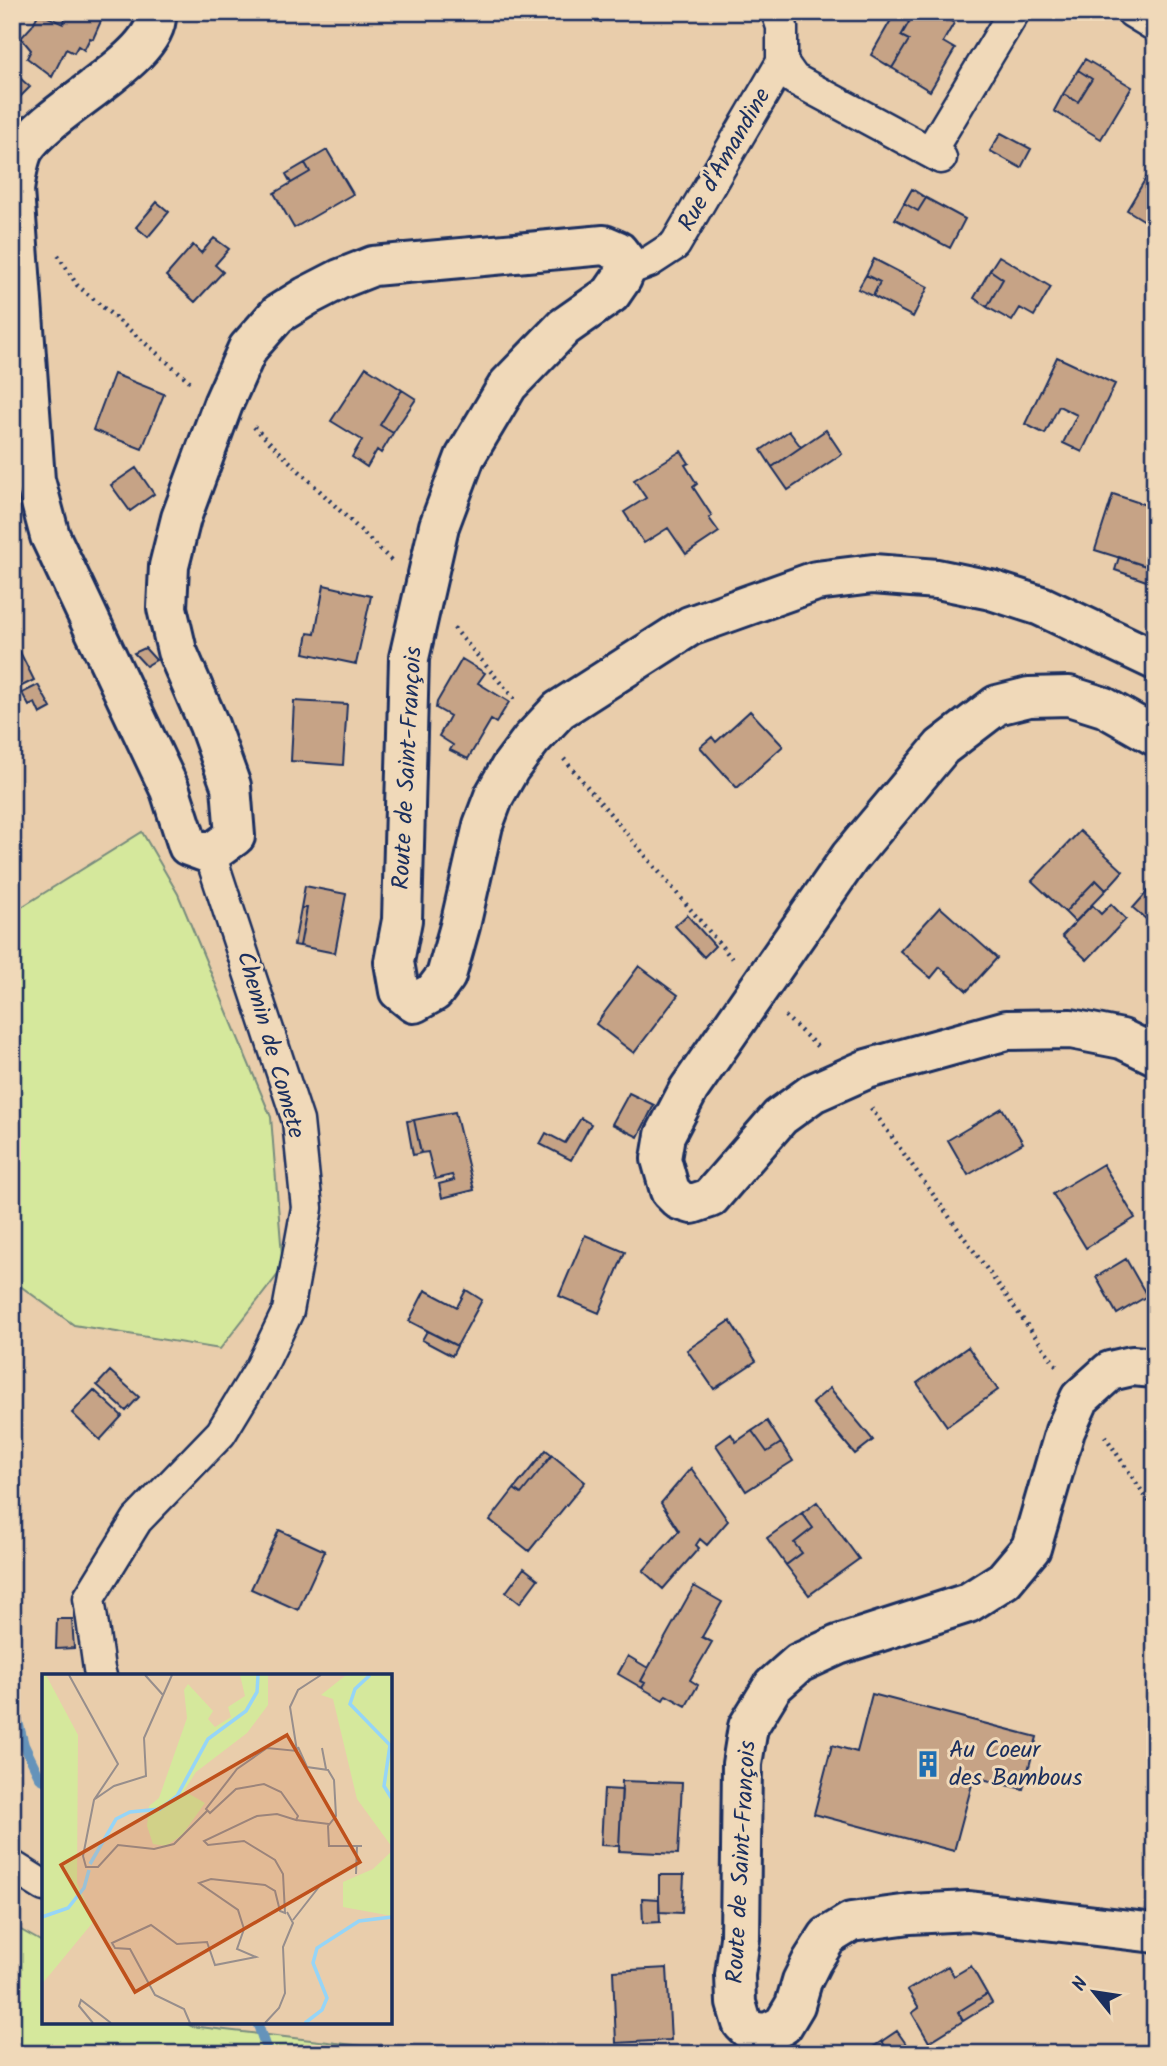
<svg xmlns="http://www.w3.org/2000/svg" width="1167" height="2066" font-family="Kalam,sans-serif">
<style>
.green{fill:#d5e89c;stroke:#788c7d;stroke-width:2}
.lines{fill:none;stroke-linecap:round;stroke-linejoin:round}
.stream{stroke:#6593ba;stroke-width:10}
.building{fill:#c6a386;stroke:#1b2f5e;stroke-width:2}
.street-casing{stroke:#1b2f5e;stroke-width:35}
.secondary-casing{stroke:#1b2f5e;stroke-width:44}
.path{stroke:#1b2f5e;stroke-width:4.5;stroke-dasharray:2 5;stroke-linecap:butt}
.street{stroke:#f0d9b9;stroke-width:30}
.secondary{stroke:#f0d9b9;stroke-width:38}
.labels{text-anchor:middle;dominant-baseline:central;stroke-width:6;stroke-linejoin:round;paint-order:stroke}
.street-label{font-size:24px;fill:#1b2f5e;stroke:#f0d9b9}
.poi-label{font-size:24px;fill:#1b2f5e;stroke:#f0d9b9;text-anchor:start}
.inset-river{fill:none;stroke:#96d5f7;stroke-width:3.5}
.inset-road{fill:none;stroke:#978e8c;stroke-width:2}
.view{fill:#bf511c;fill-opacity:0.15;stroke:#bf511c;stroke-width:3.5}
.inset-edge{fill:none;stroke:#1b2f5e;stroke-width:3.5}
</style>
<rect width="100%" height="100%" fill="#e9cdab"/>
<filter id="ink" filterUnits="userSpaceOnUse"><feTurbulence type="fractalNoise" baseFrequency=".0143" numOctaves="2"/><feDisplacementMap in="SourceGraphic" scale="14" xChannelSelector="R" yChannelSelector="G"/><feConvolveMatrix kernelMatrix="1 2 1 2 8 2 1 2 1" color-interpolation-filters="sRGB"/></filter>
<g filter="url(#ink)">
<path class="green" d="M142,832l36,62 93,223 12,151 -63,81 -146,-24 -62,-45v-367z
M12,1925l32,18v79h141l6,4 241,28h-420z"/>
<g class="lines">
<path class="stream" d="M12,1108l3,12 -3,33
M12,1706l4,8 8,31 16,33 4,2
M257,2022l11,32"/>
</g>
<path class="building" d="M68,12h37l-12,27 -3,-1 -6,12 -6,-4 -4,7 -8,-4 -14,28 -25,-19 4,-8 -10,-12 11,-12 7,-13 24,11z
M579,12h27l-5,10z
M896,12h40l18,11 -11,19 12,7 -25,42 -38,-23 17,-28 -8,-4 8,-14z
M895,13l14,9 -8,14 8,4 -17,28 -21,-13z
M1085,59l47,28 -31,52 -47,-28 9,-17 15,8 14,-23 -14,-9z
M1078,70l14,9 -14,23 -15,-8z
M12,71l18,16 -18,18z
M1001,133l30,16 -10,19 -31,-17z
M327,150l26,44 -59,34 -20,-35 36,-21 -5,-9z
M305,163l5,9 -19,11 -5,-9z
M1155,163v64l-28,-17z
M912,189l14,9 -8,13 -14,-8z
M926,198l39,21 -15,29 -55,-29 9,-16 14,8z
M157,202l12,10 -21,25 -12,-10z
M214,238l15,11 -14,16 8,7 -28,30 -29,-26 27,-31 8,8z
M999,256l52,31 -17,29 -14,-8 -8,13 -25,-14 16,-28 -13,-9z
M874,259l54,28 -15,30 -40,-21 7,-14 -14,-7z
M990,270l13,9 -16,28 -13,-9z
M866,275l14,7 -7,14 -15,-7z
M1057,357l58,27 -33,68 -19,-9 14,-28 -18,-9 -14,28 -20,-10z
M366,367l36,23 -22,35 13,8 -12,20 -4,-3 -10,17 -15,-10 10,-17 -31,-19z
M114,374l50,20 -22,55 -49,-19z
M402,390l14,9 -23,34 -13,-8z
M826,430l16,24 -54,36 -16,-23z
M789,431l12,16 -29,20 -11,-17z
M681,451l8,12 -4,2 12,19 -4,3 19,29 -3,2 10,14 -33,22 -18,-26 -24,15 -20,-31 22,-14 -12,-18z
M136,468l18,26 -24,17 -19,-26z
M1113,494l42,14v61l-60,-19z
M1119,557l36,12v15l-40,-14z
M324,585l47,11 -15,68 -52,-11 4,-20 7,1z
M145,648l11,12 -10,6 -12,-13z
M20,652l14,28 -22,11v-36z
M462,659l23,14 -7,10 31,19 -13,21 -5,-3 -23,39 -18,-9 3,-5 -14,-9 11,-20 -14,-8 1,-6z
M38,685l13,23 -11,6 -5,-11 -6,3 -7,-13z
M294,701l53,3 -4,61 -52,-4z
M750,711l33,35 -46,42 -37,-41 12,-10 4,5z
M1080,831l43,40 -17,19 -10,-10 -31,32 -33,-31z
M1096,880l10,10 -31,32 -10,-10z
M1155,883v41l-1,2 -21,-18z
M305,886l41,8 -11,59 -35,-7 7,-38h-6z
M1111,904l15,15 -39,41 -25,-24 30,-31 9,9z
M940,907l57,51 -30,33 -27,-24 -9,11 -31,-27z
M301,908h6l-7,38 -6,-1z
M687,915l28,31 -11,11 -29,-31z
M639,966l39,29 -44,58 -38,-29z
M629,1093l25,12 -16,32 -26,-13z
M1002,1108l21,35 -55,32 -20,-35z
M455,1112l19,78 -32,8 -3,-14 15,-4 -2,-5 -17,4 -7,-27 -7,1 -7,-33z
M581,1118l10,6 -20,36 -31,-16 6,-11 19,10z
M414,1120l7,33 -8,2 -6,-34z
M1103,1164l32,54 -49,30 -33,-54z
M585,1235l40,17 -26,61 -40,-17z
M1126,1259l21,37 -30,18 -21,-37z
M425,1290l32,17 9,-17 16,10 -25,46 -48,-25z
M730,1321l26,40 -42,28 -27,-39z
M427,1331l30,15 -5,10 -30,-16z
M968,1347l30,43 -51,36 -30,-43z
M110,1371l29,26 -13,14 -29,-26z
M830,1388l43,52 -18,14 -43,-51z
M94,1390l28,26 -22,24 -28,-27z
M767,1421l14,22 -14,9 -15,-21z
M752,1431l15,21 14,-9 12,18 -47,30 -30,-46 15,-11 5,8z
M546,1450l6,5 -31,39 -7,-5z
M552,1455l33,27 -56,69 -39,-31 24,-31 7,5z
M691,1468l37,53 -21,24 -7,-6 -4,6 3,3 -36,41 -20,-18 36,-40 -18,-28z
M817,1502l42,57 -50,36 -23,-30 16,-12 -8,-10 19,-15 -11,-15z
M802,1513l11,15 -19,15 8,10 -16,12 -19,-27z
M279,1530l46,21 -27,59 -47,-21z
M524,1568l14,11 -18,24 -14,-11z
M694,1586l28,16 -20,35 10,5 -22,38 8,5 -12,21 -20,-11 -3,5 -21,-12 3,-5 -4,-2z
M57,1619h15l2,29 -18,1z
M628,1656l20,12 -7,13 4,2 -3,5 -24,-14z
M872,1694l165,43 -14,52 -49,-12 -20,74 -140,-37 18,-69 25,7z
M622,1781l60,2 -4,71 -59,-3z
M604,1789l18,1 -3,56 -18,-1z
M659,1875h25l-2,38 -23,-1z
M642,1898l17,1 1,23 -17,1z
M948,1966l6,10 17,-10 16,28 -29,18 5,9 -34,21 -17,-29 7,-5 -11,-18z
M667,1968l4,72 -55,3 -3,-72z
M987,1994l5,9 -29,18 -5,-9z
M897,2031l16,23h-40l12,-8 -3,-5z
M882,2041l3,5 -12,8h-10z"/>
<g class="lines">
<defs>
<path id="street" d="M777,12l5,15v35l12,17 147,79
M1132,12l23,14
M930,152l84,-140
M624,271l25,-9 26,-17 107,-183
M101,1676l-2,-7 -10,-71 48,-78 84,-87 40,-66 27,-56 19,-103 -9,-87 -88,-267
M12,1866l32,20"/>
<path id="secondary" d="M156,12c6,45 -108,97 -132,137 -6,11 -8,29 -10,41l21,290 15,56 120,254 18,56 22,8 25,-18 -4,-50 -22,-61 -32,-74 -10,-43 2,-42 12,-48 42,-114 25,-56 30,-34 29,-18 33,-17 33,-13 231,-21 14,6 10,13 -6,14 -11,16 -47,33 -56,58 -43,72 -26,69 -30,132 -7,262 -8,42 5,29 15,12 20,-11 12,-16 14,-50 23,-101 11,-29 16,-28 21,-28 28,-30 131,-84 126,-45 57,-7 64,5 54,11 50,16 114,54
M1155,736l-51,-29 -35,-11 -40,1 -32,8 -55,42 -92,110 -161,232 -24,46 -4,24 9,32 9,9 13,4 18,-6 70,-81 33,-24 54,-24 140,-39 64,-1 51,10 33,16
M1155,1368l-23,-2 -22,5 -30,27 -15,33 -34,117 -27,32 -36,23 -130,42 -39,18 -26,23 -25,41 -6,37 -2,174 -5,37 1,28 6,20 7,7 10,3 10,-1 14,-7 12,-20 7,-24 10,-20 16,-25 23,-14 59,-8 59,-3 186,22"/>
</defs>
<use href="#street" class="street-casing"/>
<use href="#secondary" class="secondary-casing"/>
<path class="path" d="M58,255l19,30 116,99
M254,427l139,135
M454,628l62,73
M564,759l170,202
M785,1016l35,33
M871,1108l187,260
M1105,1436l50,75"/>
<use href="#street" class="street"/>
<use href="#secondary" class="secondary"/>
</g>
</g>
<defs>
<symbol id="building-bare" viewBox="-9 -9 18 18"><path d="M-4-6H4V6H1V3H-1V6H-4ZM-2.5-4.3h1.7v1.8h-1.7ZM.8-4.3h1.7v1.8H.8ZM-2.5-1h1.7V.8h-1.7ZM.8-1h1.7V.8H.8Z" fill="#1f6fb2" stroke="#f0d9b9" stroke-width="2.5" paint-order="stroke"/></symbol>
</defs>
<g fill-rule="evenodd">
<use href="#building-bare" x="909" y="1745" width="38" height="38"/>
</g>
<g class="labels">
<g class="street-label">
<text transform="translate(725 160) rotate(-60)">Rue d'Amandine</text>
<text transform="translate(408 768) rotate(-87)">Route de Saint-François</text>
<text transform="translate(270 1045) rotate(74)">Chemin de Comete</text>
<text transform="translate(742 1862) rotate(-87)">Route de Saint-François</text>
</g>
<g class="poi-label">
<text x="949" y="1750">Au Coeur<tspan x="949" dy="28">des Bambous</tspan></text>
</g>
</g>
<g transform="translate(42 1674)">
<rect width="350" height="350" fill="#e9cdab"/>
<path d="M0,1h4l32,60 -1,148 17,38 -52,63zM198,1h28v30l-21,28 -51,39 -12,19 21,12 -23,32 -16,11 -13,-2 -6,-18 2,-20 10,-8 28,-80 -3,-28 4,-6 25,27 -5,8 7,8 16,-10 -3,-10 17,-11zM304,1h46v172l-35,-48 -24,-100 -12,-4zM350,177v65l-49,-9v-25l30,-13z" fill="#d5e89c"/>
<path class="inset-river" d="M328,1l-15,14 -5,15 40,41 -6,41 8,13M48,190l26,-45 14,-7 30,-3 17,-13 31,-57 38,-28 11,-19 1,-17M0,243l26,-9 16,-20 5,-18M263,349l17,-13 5,-12 -14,-35 4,-15 42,-27 33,-4"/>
<path class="inset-road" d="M27,1l49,89 -24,36 -11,56 3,11h12l20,-22 36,4 20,-5 33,-33M103,1l18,20M256,73l9,20 21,3 6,10 2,36 -8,10 1,21M280,74l4,21M53,125l19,-13 32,-10 -2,-38 28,-63M254,146l33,4M287,172h33M314,200l1,-28M251,246l29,-37M51,349l-14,-17 2,-6 30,23M148,349l-6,-14 -29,-14 -25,-46 -15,-1 -3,-5 39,-18 26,19 30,-2 8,23 41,-8 -19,-8 7,-20 -6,-19 -39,-27 12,-4 54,6 10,6 5,20 5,2 -2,-39 -8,-14 -31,-19 -36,4 -4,-4 53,-25 20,-2 19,6 2,-4 -17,-24 -17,-8 -28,5 -26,24 -4,-4 31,-40 30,-21 30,3 -7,-44 8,-17 23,-15M223,349l14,-15 6,-15 -2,-46 10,-24 -6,-11"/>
<path class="view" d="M245,61l73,127 -225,130 -74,-127z"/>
<rect width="350" height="350" class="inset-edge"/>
</g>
<rect width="1167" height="2066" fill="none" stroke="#f0d9b9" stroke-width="42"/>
<rect x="21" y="21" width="1125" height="2024" fill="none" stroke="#1b2f5e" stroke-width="2.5" filter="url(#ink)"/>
<g transform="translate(1094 1992) rotate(300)" stroke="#f0d9b9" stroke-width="5" paint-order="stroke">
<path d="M0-5L12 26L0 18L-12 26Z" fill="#1b2f5e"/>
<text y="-10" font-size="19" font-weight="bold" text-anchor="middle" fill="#1b2f5e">N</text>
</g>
</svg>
